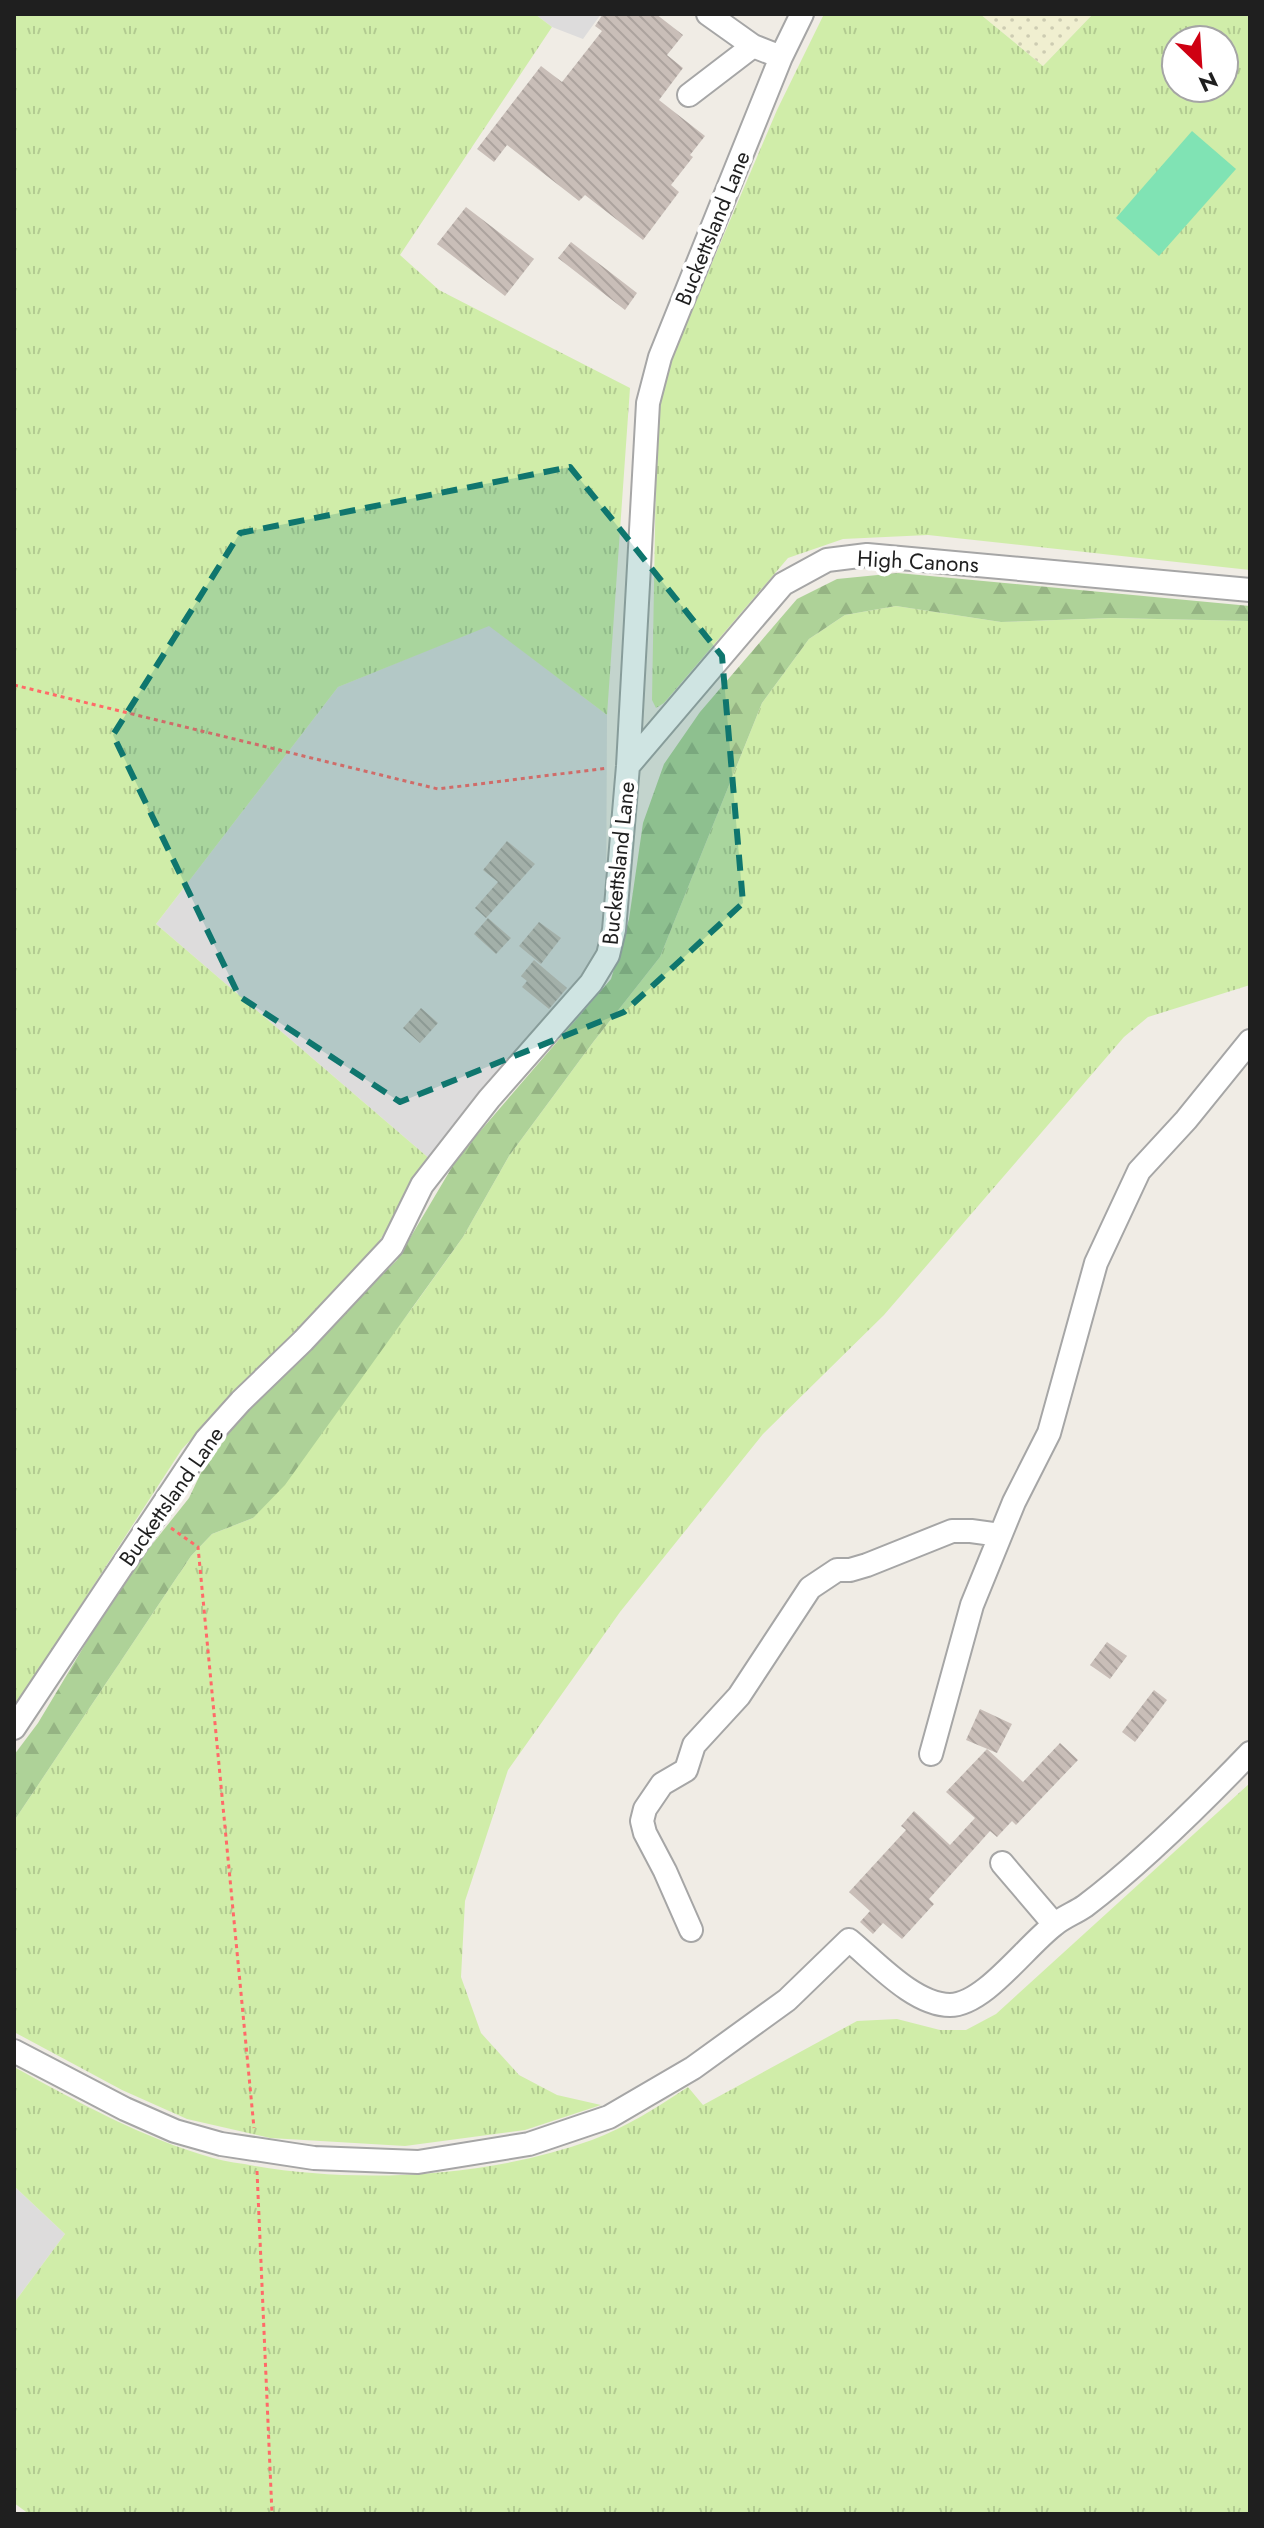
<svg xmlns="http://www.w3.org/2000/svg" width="1264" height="2528" font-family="Jost,sans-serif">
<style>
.residential{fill:#dddcdc}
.farmland{fill:url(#farmland-dots)}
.grass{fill:url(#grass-tufts);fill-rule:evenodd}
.forest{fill:url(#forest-firs)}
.pitch{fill:#80e3b4}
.building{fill:url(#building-back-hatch)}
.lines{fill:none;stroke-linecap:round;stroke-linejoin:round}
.minor-casing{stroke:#a6a6a6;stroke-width:26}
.path{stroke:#ff6a68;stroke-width:3;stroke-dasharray:4 4;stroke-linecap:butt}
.minor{stroke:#fff;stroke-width:22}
.marked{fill:#0f766e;fill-opacity:0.2;stroke:#0f766e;stroke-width:6;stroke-dasharray:16 10;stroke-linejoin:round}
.labels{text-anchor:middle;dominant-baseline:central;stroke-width:8;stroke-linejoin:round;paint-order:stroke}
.street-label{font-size:22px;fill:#1f1f1f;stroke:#fff}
</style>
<defs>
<pattern id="farmland-dots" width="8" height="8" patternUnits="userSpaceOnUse" patternTransform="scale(2)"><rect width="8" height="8" fill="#f0efd0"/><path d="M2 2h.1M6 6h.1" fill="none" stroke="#cdccb2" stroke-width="1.8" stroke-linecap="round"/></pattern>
<pattern id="grass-tufts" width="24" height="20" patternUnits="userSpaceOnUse" patternTransform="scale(2)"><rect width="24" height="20" fill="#d0eda9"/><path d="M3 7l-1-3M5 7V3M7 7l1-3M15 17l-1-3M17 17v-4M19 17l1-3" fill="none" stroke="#b2cb91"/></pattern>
<pattern id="forest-firs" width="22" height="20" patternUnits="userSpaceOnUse" patternTransform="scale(2)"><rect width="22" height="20" fill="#aed298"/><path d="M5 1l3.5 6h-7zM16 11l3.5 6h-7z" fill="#95b483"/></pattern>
<pattern id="building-back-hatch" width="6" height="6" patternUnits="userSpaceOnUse" patternTransform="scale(2)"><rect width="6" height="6" fill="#c9beb8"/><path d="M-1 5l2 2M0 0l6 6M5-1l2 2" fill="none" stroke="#aca39e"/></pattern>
</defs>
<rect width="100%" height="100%" fill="#f0ece5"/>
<path class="residential" d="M535,14h66l-18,25 -31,-12z
M489,625l118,90 -1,214 -18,43 -157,188 -275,-236 182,-237z
M14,2186l51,48 -51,69z"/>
<path class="farmland" d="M980,14h113l-50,52z"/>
<path class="grass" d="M14,14h521l17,13 -152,228 39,35 191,98 -23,327 -118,-89 -151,61 -182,237 275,236 -55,86 -194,203 -161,248 -7,7z
M824,14h156l63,52 50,-52h157v556l-322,-35 -85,4 -55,19 -124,145 -8,5 -4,-8 5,-284 12,-52 108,-254zM1176,40h48v48h-48z
M896,606l105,16 110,-4 139,3v364l-102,32 -24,20 -240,278 -121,119 -143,178 -112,158 -43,131 -4,76 20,56 38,42 38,20 44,10 -76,25 -120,16 -135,-8 -83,-19 -65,-29 -108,-58v-211l177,-265 21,-22 41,-16 160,-211 50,-70 46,-81 85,-115 66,-84 102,-254 47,-64 36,-24z
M1250,1783v731h-1221l-15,-11v-200l51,-69 -51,-48v-119c64,35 128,71 199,91 13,4 28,5 42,8 107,18 234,11 337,-26 35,-13 65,-33 96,-53l15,18 154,-84 40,-2 43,11h26l30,-16z"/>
<path class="forest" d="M898,573l352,33v15l-139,-3 -110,4 -105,-16 -51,9 -36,24 -47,64 -102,254 -66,84 -85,115 -46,81 -178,248 -32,33 -41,16 -21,22 -177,265v-66l24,-32 85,-142 66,-83 29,-61 179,-177 61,-103 153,-178 18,-60 14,-96 21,-59 36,-52 97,-113 40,-20z"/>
<path class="pitch" d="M1192,131l44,38 -77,87 -43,-38z"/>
<path class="building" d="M603,14h53l27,21 -16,20 16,13 -24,32 46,36 -15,19 3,2 -22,28 8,7 -36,48 -58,-45 -6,6 -72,-56 -13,17 -17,-13 64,-83 21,16 40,-51 -7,-5z
M466,207l68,52 -29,37 -68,-52z
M571,242l66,51 -12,17 -67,-52z
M507,841l28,23 -49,54 -11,-10 23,-26 -15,-12z
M488,918l23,20 -15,16 -22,-20z
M539,922l22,16 -20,26 -22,-18z
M534,960l33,28 -18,21 -27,-22 5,-6 -6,-5z
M421,1008l17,15 -18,20 -17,-15z
M1107,1642l20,14 -17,23 -20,-14z
M1154,1690l13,10 -32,42 -13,-10z
M980,1709l32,15 -15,29 -31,-13z
M1060,1743l18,17 -62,65 -4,-4 -15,16 -7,-6 -61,68 5,5 -32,35 -19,-16 -10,11 -13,-12 10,-11 -21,-19 57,-62 -5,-4 13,-15 36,34 25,-27 -29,-26 41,-43 36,33z"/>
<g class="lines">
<defs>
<path id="minor" d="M708,14l45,32 28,11
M689,95l64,-49
M628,766l155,-182 44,-24 40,-5 383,35
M14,1728l192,-288 35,-39 62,-60 89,-95 30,-61 67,-86 102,-116 17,-28 6,-25 14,-164 20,-363 12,-46 121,-300 21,-43
M931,1754l41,-149 42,-103 35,-69 47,-170 43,-92 47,-51 64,-79
M1002,1863l52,61
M691,1930l-26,-59 -20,-38 -3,-12 3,-12 17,-25 24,-14 8,-25 45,-49 71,-108 27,-18h13l17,-5 85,-34h19l29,4
M14,2051l111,58 50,22 46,13 93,14 104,4 111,-18 80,-27 84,-49 94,-68 62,-60c27,22 65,65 101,65 34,0 76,-59 104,-80 9,-8 21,-12 31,-19 57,-43 115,-101 165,-153"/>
</defs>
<use href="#minor" class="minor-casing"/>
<path class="path" d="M14,685l424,104 170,-21
M171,1528l27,19 56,581
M257,2171l15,343"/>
<use href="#minor" class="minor"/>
</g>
<path class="marked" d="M570,467l152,189 21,247 -119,109 -224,90 -161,-106 -126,-261 127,-202z"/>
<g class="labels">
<g class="street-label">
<text transform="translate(712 228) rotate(-68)">Buckettsland Lane</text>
<text transform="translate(918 561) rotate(3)">High Canons</text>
<text transform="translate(618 863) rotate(-84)">Buckettsland Lane</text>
<text transform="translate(171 1496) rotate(-55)">Buckettsland Lane</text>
</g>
</g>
<rect width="1264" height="2528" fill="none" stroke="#1f1f1f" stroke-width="32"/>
<g transform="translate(1200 64) rotate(155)"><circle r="38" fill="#ffffff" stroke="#a5a5a5" stroke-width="2"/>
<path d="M0-6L14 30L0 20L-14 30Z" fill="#cf0012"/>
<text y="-12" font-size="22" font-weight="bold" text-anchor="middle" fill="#1f1f1f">N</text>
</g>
</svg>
